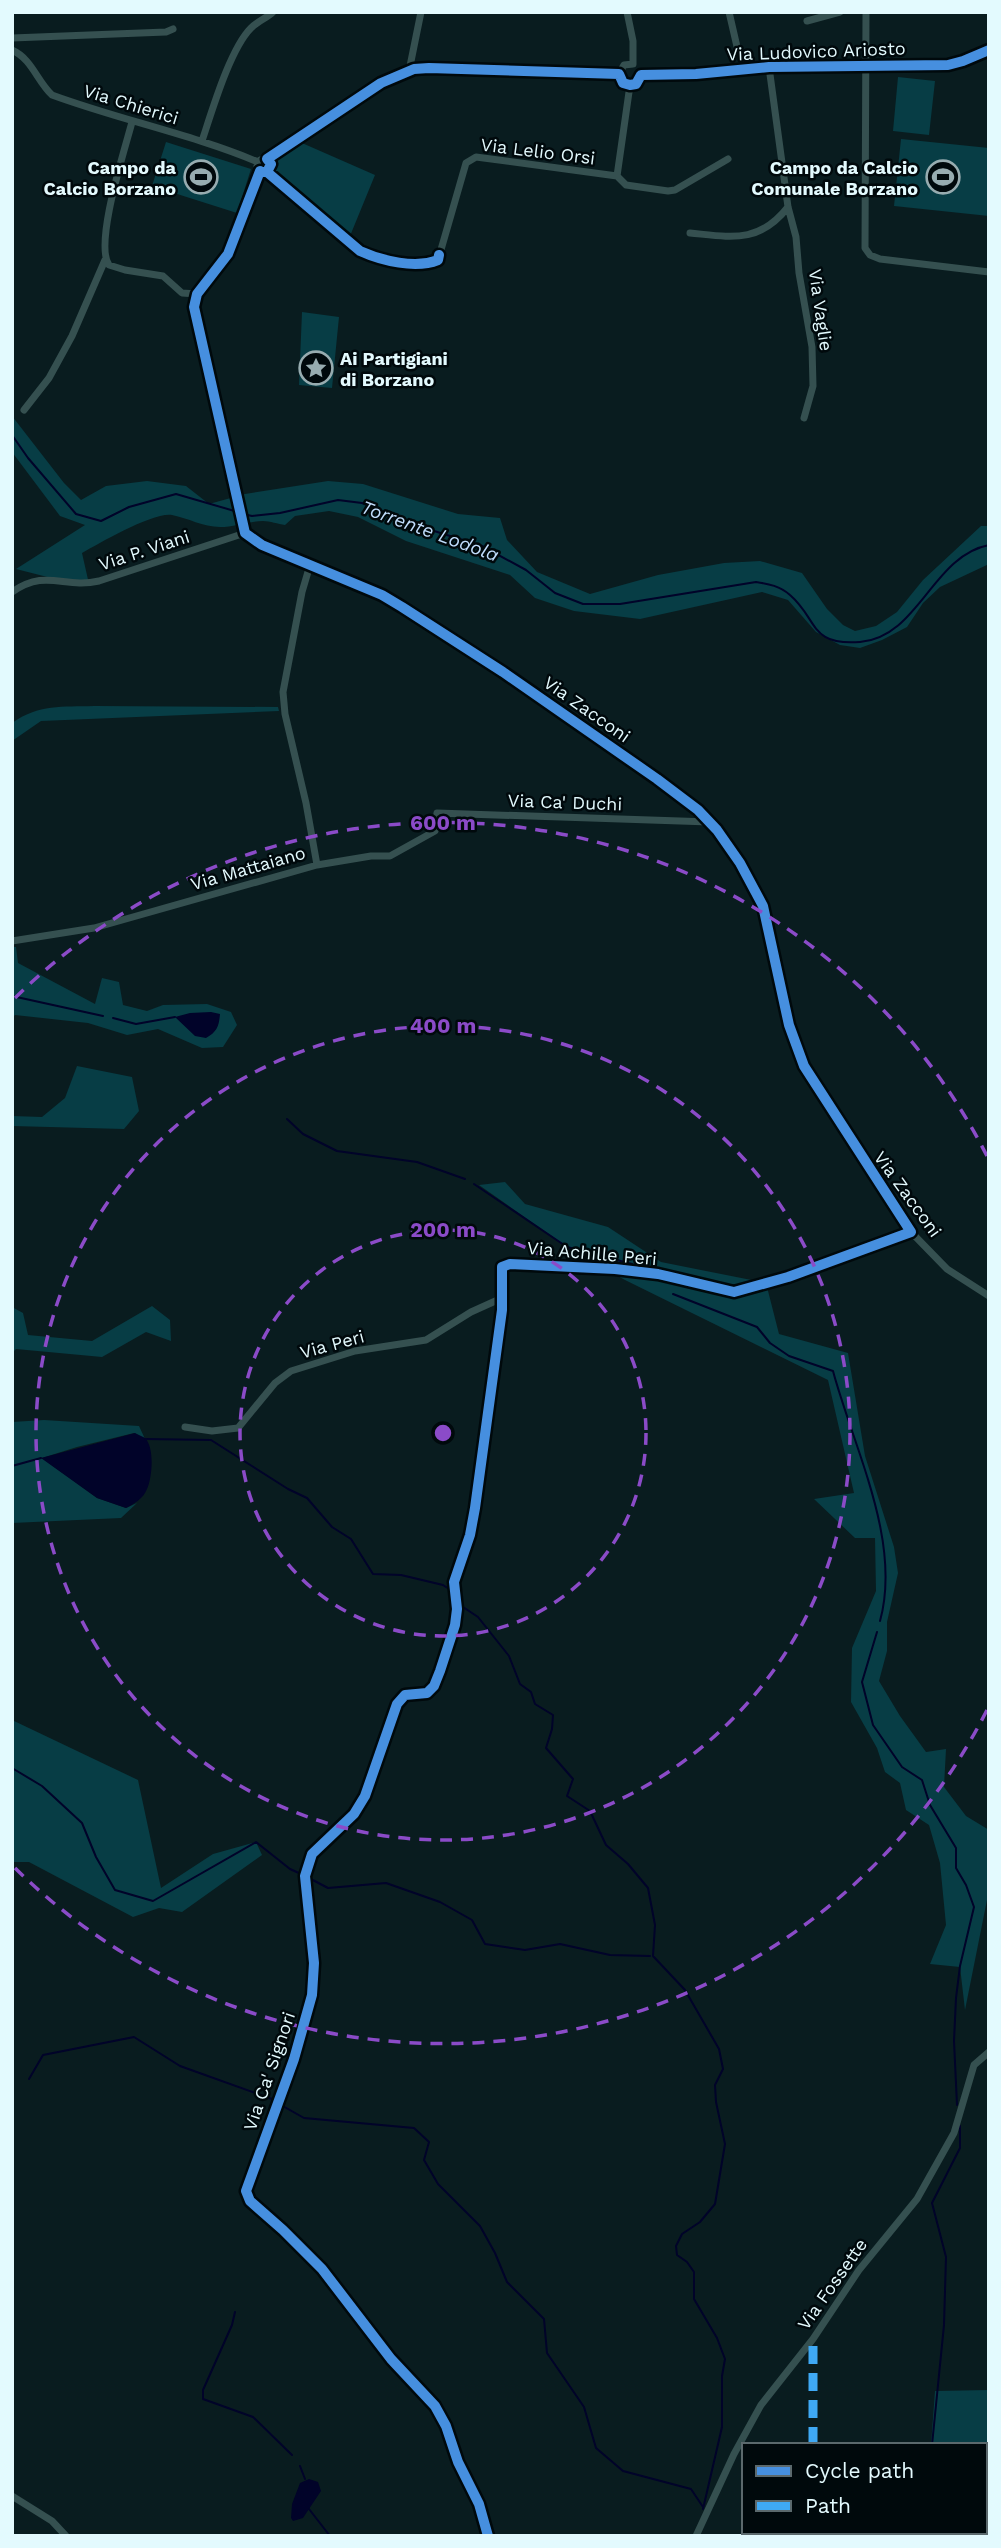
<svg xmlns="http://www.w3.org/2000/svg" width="1001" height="2548" font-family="'Work Sans',sans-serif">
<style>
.green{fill:#073d45}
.water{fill:#010329}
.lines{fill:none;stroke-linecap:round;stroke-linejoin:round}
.stream{stroke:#010329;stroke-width:2}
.street{stroke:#355050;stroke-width:7}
.quiet{stroke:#3fa9f5;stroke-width:9;stroke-dasharray:18 9;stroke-linecap:butt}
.cycleway-casing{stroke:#00090c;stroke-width:15}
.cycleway{stroke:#468fdf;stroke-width:10}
.ring{fill:none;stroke:#8b4bc8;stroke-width:3.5;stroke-dasharray:12 9}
.labels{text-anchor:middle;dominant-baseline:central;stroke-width:5;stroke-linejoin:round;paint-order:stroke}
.street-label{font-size:18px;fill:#e3fafe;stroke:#00090c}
.poi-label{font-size:18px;font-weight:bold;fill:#e3fafe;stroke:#00090c;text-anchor:end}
.water-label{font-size:19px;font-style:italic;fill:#c0ddfc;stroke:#00090c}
.centre{fill:#8b4bc8;stroke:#00090c;stroke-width:3.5}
.ring-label{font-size:21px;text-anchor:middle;font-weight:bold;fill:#8b4bc8;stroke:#00090c;stroke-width:5;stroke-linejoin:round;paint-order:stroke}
</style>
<rect width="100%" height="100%" fill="#091c1f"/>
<path class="green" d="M898,77l37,4 -6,54 -36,-4z
M901,139l88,9v68l-95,-10z
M166,142l85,27 -14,44 -85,-27z
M302,143l73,32 -25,61 -76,-63 1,-13z
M302,312l37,5 -7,71 -33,-3z
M12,416l52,67 17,17 25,-14 41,-5 39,5 23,18 36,-10 83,-13 35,3 95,30 42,4 7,22 30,32 53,22 68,-19 66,-12 36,-2 42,12 25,36 16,16 12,6 21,-5 21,-14 26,-32 58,-54h8v38l-49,23 -17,16 -16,24 -25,13 -22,8 -20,-3 -24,-13 -28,-32 -26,-8 -122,27 -66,-8 -39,-13 -25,-23 -104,-34 -48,-24 -29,-6 -34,5 -10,9c-7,-1 -15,-4 -22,-4 -14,0 -29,6 -43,6 -17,0 -32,-9 -48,-12 -19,-3 -72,28 -90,38l7,31 -18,-1 -55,-14 69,-44 -25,-9 -48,-64z
M94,706l184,1 1,4 -238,10 -29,20v-18c27,-19 50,-16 82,-17z
M12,947h4l2,16 77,41 7,-26 17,4 4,23 24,6 16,-6 44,-1 24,8 6,13 -14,22 -21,1 -44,-19 -31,6 -39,-12 -73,-8 -3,3z
M77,1066l55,11 7,34 -15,18 -112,-3v-10l30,1 23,-19z
M505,1182l20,22 83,23 53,35 105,21 13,51 69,19 17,103 29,91 4,26 -11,49v29l-8,30 21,35 26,36 20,-3 -2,38 22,29 23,14v60l-24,120 -5,-43 -30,-3 16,-39 -6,-62 -11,-38 -23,-15 -6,-27 -15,-11 -8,-24 -26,-46 1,-54 24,-57 -1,-53h-20l-41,-39 40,-6 -26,-113 -203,-100 -58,-33 -88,-62z
M152,1306l18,14 1,21 -25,-9 -44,25 -86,-8 -4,4v-46l11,6 5,22 64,6z
M44,1420l95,6 6,13 -11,-6 -57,14 -35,11 55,40 29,10 11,-5 -16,15 -109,5v-101z
M12,1720l126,60 23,108 52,-34 43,-12 6,13 -80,57 -23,-4 -26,9 -104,-55h-17z
M989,2390v146h-64v-4h60v-87h-54l4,-54z"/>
<path class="water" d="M211,1012l9,2c-1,12 -3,18 -14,24l-11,-2 -20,-19 15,-4z
M135,1433c3,2 7,3 10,5 10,10 7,40 2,51 -4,10 -13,15 -21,19l-29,-10 -56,-40z
M309,2479l9,3 3,9 -18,27 -10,3 -2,-3 1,-14 8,-21z"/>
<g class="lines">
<path class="stream" d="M12,435l16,23 48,56 25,7 28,-14 47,-13 62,18
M243,514l9,2 28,-3 58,-13 24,3 53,22 67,21 44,24 29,23 28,11h37l136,-22c13,2 24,4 34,13 28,24 19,51 70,47 59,-5 72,-86 129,-97
M12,996l91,20
M113,1018l23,6 39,-7
M287,1119l16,15 34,17 80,11 48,17
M474,1184l93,63 65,17
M673,1294l84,33 13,16 19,13 44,15c21,78 69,170 47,250
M145,1439l66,1 77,49 19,9 25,29 19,12 22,35 28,1 42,10 6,4
M12,1466l29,-8
M459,1597l4,10 15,10 31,39 11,28 11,8 4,12 18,11 -1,14 -6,19 27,31 -6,17 23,15 16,34 22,19 20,24 7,37 -2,31 32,34 34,59 4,20 -8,16 1,17 9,42 -10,60 -15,18 -18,12 -6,12 1,9 10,7 7,10v27l23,39 8,21 -3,17v51l-19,82
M877,1632l-15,50 11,43 29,42 20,13 8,25 26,43v20l10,17 8,22 -14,59 -4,32 -2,43 3,64
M12,1768l30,18 40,37 14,34 19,33 38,11 103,-59 34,27 11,5
M309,1878l19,10 58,-5 54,19 32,18 13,24 40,6 35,-6 50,11 40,1
M29,2079l14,-24 91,-18 46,29 92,33
M281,2105l23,13 110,10 15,14 -5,18 14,24 42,42 15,27 12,29 37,37 3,34 37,54 12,41 27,23 68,18 12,18
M235,2312l-3,13 -29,65v9l50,18 39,38
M932,2445l12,-120 2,-68 -14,-54 28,-55v-22
M300,2466l5,13
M309,2509l21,27
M923,2536l1,-4"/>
<path class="street" d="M627,12l6,29v23
M729,12l9,39 5,4
M866,12l-1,236 5,7 10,4 109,13
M807,21l33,-9
M12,38l154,-6 7,-3
M12,50c20,9 25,31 40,45 68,25 139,39 206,67
M769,67l19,140 8,30 3,36 13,74 1,39 -9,32
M409,71l12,-59
M619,74l4,9 7,2 6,-1 5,-9
M619,74l5,-9 9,-1
M641,75l55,-1 73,-7 179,-2 15,-4 26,-11
M132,122c-7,27 -38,122 -23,143l16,5 38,6 19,17 15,1
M202,141c10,-30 28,-92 49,-113 7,-7 16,-10 22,-16
M267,159l4,5 -4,8h-5l-5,-6 3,-6c55,-18 111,-90 169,-92l190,6
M260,171l-32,83 -31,40 -3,13 51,226 17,12 120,50 20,12 175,117 128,91 35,48 23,43 26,119 20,51 102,156 36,37 42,27
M267,172l93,79 17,7 44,6 17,-4 28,-97 10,-6 141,19 13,-91
M617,176l9,9 42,6 7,-1 53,-31
M690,233c41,4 69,11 98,-26
M24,410l25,-32 23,-42 33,-76
M310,565l-8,27 -19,100 2,22 21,89 11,62
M12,592c35,-24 51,-3 87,-11l146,-48
M12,941l82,-13 223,-63 54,-9h19l45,-25 2,-18 273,9
M185,1427l27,4 26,-3 37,-45 16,-12 64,-20 71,-11 45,-28 31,-14
M12,2496l40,25 14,15
M488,2536l-9,-32 -21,-42 -12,-36 -11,-20 -44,-47 -69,-90 -39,-39 -33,-29 -4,-10 48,-132 18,-64 2,-32 -9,-87 7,-22 42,-40 11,-18 32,-92 8,-9 22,-2 7,-7 6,-15 15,-46 2,-16 -3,-27 16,-47 5,-27 27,-198v-43l8,-3 105,5 43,5 76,18 54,-15 123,-45
M696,2536l38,-82 27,-49 52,-66 46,-69 58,-71 37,-66 20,-68 15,-13"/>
<path class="quiet" d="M813,2445v-106
M818,2532l4,4"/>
<defs>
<path id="cycleway" d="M260,171l-32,83 -31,40 -3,13 51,226 17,12 120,50 20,12 101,65 154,107 41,31 19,20 23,33 23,43 26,119 15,41 107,166 -123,45 -54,15 -76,-18 -43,-5 -105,-5 -8,3v43l-27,198 -5,27 -16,47 3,27 -2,16 -15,46 -6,15 -7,7 -22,2 -8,9 -32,92 -11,18 -42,40 -7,22 9,87 -2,32 -18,64 -48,132 4,10 33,29 39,39 69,90 44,47 11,20 12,36 21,42 9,32
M262,172h5l4,-8 -4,-5 114,-76 33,-14 15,-1 190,6 4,9 7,2 6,-1 5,-9 55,-1 73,-7 179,-2 15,-4 26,-11
M267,172l93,79c22,10 56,18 78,9l1,-5"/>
</defs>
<use href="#cycleway" class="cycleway-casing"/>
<use href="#cycleway" class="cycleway"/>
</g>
<g class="ring">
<circle cx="443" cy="1433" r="203"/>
<circle cx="443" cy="1433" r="407"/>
<path d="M987 1710A610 610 0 0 1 15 1868M15 998A610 610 0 0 1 987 1156"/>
</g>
<defs>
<symbol id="stadium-ring" viewBox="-11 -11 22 22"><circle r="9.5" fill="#00090c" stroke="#97acb0" stroke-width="1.5"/><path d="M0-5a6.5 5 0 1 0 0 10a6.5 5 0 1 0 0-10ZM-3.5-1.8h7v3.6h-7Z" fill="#97acb0"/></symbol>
<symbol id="sight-ring" viewBox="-11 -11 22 22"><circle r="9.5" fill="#00090c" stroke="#97acb0" stroke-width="1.5"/><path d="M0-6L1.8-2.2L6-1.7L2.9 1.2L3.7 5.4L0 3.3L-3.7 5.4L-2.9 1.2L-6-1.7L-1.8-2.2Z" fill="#97acb0"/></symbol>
</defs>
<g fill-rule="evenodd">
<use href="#stadium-ring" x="182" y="158" width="38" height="38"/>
<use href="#stadium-ring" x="924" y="158" width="38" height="38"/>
<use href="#sight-ring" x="297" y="349" width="38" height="38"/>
</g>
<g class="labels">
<g class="street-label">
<text transform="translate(816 51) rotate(-2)">Via Ludovico Ariosto</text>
<text transform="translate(131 104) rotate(17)">Via Chierici</text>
<text transform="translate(538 151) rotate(7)">Via Lelio Orsi</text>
<text transform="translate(821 310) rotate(82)">Via Vaglie</text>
<text transform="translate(144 550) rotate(-18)">Via P. Viani</text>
<text transform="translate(587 709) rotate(35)">Via Zacconi</text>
<text transform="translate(565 802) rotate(2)">Via Ca' Duchi</text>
<text transform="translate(248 868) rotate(-16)">Via Mattaiano</text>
<text transform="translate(908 1194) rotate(54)">Via Zacconi</text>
<text transform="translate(592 1253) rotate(5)">Via Achille Peri</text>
<text transform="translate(332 1344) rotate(-15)">Via Peri</text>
<text transform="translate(269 2071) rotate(-71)">Via Ca' Signori</text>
<text transform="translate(832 2284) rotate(-55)">Via Fossette</text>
</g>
<g class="poi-label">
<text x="176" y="167">Campo da<tspan x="176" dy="21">Calcio Borzano</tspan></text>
<text x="918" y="167">Campo da Calcio<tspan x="918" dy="21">Comunale Borzano</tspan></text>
<text x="340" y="358" text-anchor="start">Ai Partigiani<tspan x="340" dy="21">di Borzano</tspan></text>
</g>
<g class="water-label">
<text transform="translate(430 531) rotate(20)">Torrente Lodola</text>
</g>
</g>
<circle cx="443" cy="1433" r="10" class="centre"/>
<g class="ring-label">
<text x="443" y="830">600 m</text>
<text x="443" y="1033">400 m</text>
<text x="443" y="1237">200 m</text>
</g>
<rect width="1001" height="2548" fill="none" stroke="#e3fafe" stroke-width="28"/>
<rect x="742" y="2443" width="245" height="91" fill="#00090c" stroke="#5b696d" stroke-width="2"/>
<rect x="756" y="2466" width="35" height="10" fill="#468fdf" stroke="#5b696d" stroke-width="2"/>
<text x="805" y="2478" font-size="21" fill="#e3fafe">Cycle path</text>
<rect x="756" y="2501" width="35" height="10" fill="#3fa9f5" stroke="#5b696d" stroke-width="2"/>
<text x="805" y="2513" font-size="21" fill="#e3fafe">Path</text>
</svg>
